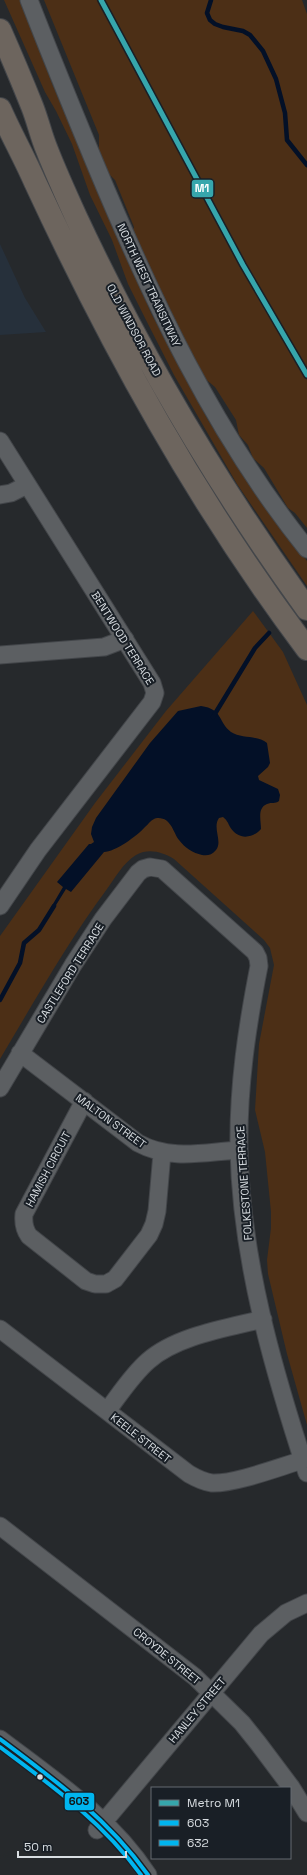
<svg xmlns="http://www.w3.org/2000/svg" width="307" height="1875" font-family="'Space Grotesk',sans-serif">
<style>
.built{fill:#26303b}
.green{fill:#4c2f16}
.water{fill:#031027}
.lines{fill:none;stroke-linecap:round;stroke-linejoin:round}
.stream{stroke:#031027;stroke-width:4.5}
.minor-casing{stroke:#43464a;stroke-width:19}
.highway-casing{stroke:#43464a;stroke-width:24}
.minor{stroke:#5c5f62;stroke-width:17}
.highway{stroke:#6d655e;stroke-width:22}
.bus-1-casing{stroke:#191f26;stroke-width:7}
.bus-2-casing{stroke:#191f26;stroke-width:7}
.bus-1{stroke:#00b5ef;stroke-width:4}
.bus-2{stroke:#00b5ef;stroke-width:4}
.metro-1-casing{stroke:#191f26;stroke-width:8}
.metro-1{stroke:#36a6ac;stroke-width:5}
.bus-dot{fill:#d8dde1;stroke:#191f26;stroke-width:1.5}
.labels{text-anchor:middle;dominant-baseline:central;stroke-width:4;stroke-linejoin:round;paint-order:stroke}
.street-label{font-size:11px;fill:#d8dde1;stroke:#191f26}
.line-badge{stroke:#191f26;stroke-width:1.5}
.badge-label{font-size:11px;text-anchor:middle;font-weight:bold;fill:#fff}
.pale-badge-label{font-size:11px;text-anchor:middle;font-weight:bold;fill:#111}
</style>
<rect width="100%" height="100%" fill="#26292c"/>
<path class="built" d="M0,244l25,54 21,34 -46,3z"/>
<path class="green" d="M4,0h16l33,86 98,227 57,107 37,57 62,84v25l-70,-102 -63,-109 -27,-53 -19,-38 -16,-44 -22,-45 -18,-51 -16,-33 -11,-19z
M44,0h258l5,14v514l-12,-15 -7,-5 -24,-40 -11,-10 -5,-13 -9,-10 -3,-15 -21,-33 -12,-10 -1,-4 -12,-18 -18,-35 -39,-90 1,-3 -19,-47 -6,-6 -4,-10 -6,-10v-19z
M253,611l30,41 24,53v720l-20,-71 -19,-80 -1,-14 4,-32v-16l-6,-60 -10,-42 4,-66 15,-79 -4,-17 -6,-8 -90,-81c-12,-7 -25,-11 -38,-4 -13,8 -21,23 -29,34 -40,54 -73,113 -107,170v-123l95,-133 71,-92z"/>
<path class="water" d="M201,706c22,3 17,16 30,26 11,7 27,3 36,11l3,20 -2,4 -10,9 1,4 19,9 2,6 -1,6c-4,3 -7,1 -12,3 -10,4 -6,16 -6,25 -9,10 -23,11 -31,-2 -2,-4 -3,-7 -7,-10l-4,1c-7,10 4,23 -3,32 -4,5 -9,6 -14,5 -9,-2 -17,-7 -23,-15 -6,-8 -8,-23 -22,-22 -6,1 -8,6 -12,9 -8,9 -30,25 -41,25l-33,40 -5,-3 -13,21 -3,-1 13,-22 -6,-5 32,-38h2l3,-2 -3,-8 1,-7 4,-9 54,-75 28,-32z"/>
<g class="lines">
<path class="stream" d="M211,0l-4,13 3,7 5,4 8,3 20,4 7,4 13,16 13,28 9,34 2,27 20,25
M213,717l42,-69 14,-15
M0,1000l20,-37 4,-20 15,-13 15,-24"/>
<defs>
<path id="minor" d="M29,0c21,54 43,108 65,161 57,137 120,272 213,388
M0,441l152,242 3,10 -3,9 -114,148 -38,56
M0,495l11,-2 16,-8
M0,655l104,-8 21,-8
M20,1053l118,90c33,18 66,9 101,7
M0,1088l73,-123 30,-46 35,-46 5,-4 7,-2 12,2 93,83 3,6 1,8c-12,61 -21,121 -20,183 2,110 34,220 68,324
M84,1101l-60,113c-1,9 0,15 5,22l57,45 9,3h11l9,-5 34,-44 5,-11 3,-13 5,-58
M0,1329l189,145c7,4 15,8 23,9 23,1 67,-16 91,-23
M107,1411c13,-17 25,-36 41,-50 28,-25 79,-33 115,-42
M0,1526l195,151 47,46 16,20 33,44 16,26
M0,1739c54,41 111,79 148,136
M97,1830l164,-196 25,-21 21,-10"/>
<path id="highway" d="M0,30c11,25 22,51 32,76 6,15 9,30 15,44 9,23 19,45 29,67 64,137 142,269 231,392
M0,109c11,25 24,48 35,73 77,166 162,320 272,467"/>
</defs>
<use href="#minor" class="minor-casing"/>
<use href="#highway" class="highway-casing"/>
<use href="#minor" class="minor"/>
<use href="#highway" class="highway"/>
<defs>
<path id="bus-1" d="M0,1739c55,41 108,80 148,136"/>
<path id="bus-2" d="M0,1747c51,38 103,75 141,128"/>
</defs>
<use href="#bus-1" class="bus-1-casing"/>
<use href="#bus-2" class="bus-2-casing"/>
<use href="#bus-1" class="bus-1"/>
<use href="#bus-2" class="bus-2"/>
<defs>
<path id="metro-1" d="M101,0l142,265 64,110"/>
</defs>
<use href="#metro-1" class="metro-1-casing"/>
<use href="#metro-1" class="metro-1"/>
</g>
<circle class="bus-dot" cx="40" cy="1777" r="3.5"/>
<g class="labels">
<g class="street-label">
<text transform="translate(149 285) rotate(65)">NORTH WEST TRANSITWAY</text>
<text transform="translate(134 330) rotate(62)">OLD WINDSOR ROAD</text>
<text transform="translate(123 638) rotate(58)">BENTWOOD TERRACE</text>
<text transform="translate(70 973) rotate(-58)">CASTLEFORD TERRACE</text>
<text transform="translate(111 1121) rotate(36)">MALTON STREET</text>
<text transform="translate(48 1169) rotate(-62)">HAMISH CIRCUIT</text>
<text transform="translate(244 1183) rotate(-94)">FOLKESTONE TERRACE</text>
<text transform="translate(141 1438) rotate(38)">KEELE STREET</text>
<text transform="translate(167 1656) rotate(39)">CROYDE STREET</text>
<text transform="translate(197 1710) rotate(-50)">HANLEY STREET</text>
</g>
</g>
<g class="line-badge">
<rect x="191" y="179" width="23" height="19" rx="4" fill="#36a6ac"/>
<rect x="64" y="1792" width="31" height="19" rx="4" fill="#00b5ef"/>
</g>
<g class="badge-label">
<text x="202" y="192">M1</text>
</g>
<g class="pale-badge-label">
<text x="79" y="1805">603</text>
</g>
<rect x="151" y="1787" width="140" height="72" fill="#191f26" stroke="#656b71"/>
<rect x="159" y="1800" width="20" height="6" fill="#36a6ac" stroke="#656b71"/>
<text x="187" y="1807" font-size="12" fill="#d8dde1">Metro M1</text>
<rect x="159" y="1820" width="20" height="6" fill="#00b5ef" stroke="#656b71"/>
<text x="187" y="1827" font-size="12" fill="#d8dde1">603</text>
<rect x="159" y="1840" width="20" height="6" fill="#00b5ef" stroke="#656b71"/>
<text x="187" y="1847" font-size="12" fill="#d8dde1">632</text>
<path d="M18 1851v6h108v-6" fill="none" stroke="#d8dde1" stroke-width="2"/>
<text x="24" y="1851" font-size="12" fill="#d8dde1" stroke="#191f26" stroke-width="3" paint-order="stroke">50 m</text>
</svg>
